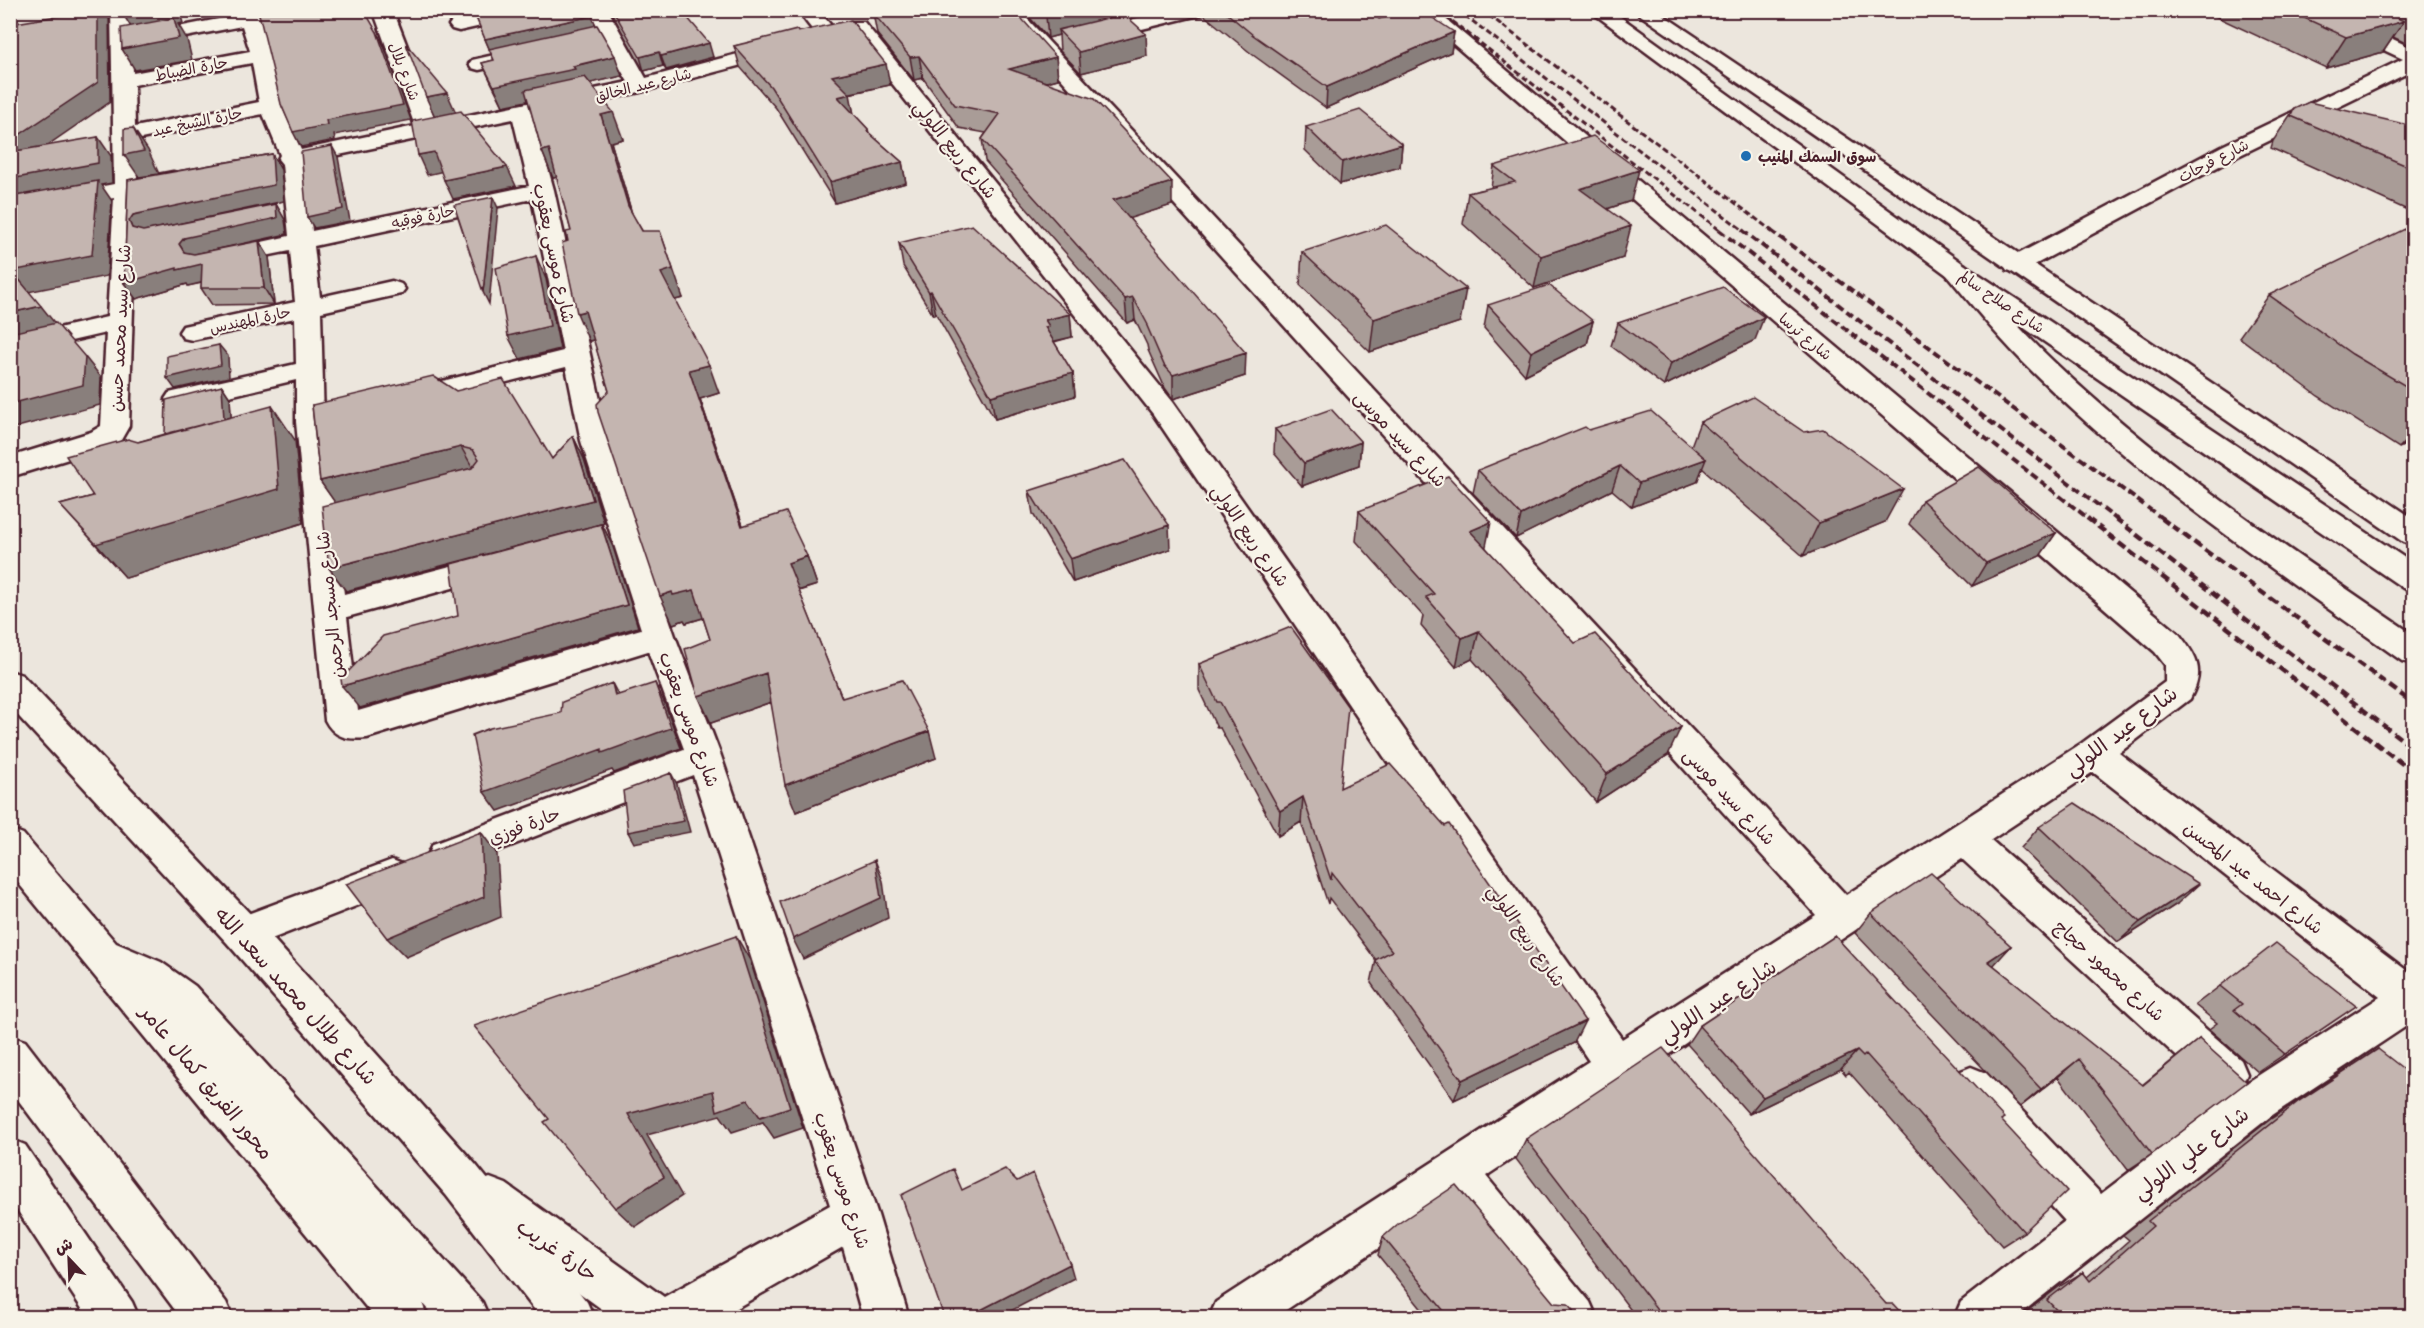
<svg xmlns="http://www.w3.org/2000/svg" width="2424" height="1328" font-family="Mali,'Playpen Sans Arabic',sans-serif">
<style>
.lines{fill:none;stroke-linecap:round;stroke-linejoin:round}
.minor-casing{stroke:#4a1f2b;stroke-width:5}
.secondary-casing{stroke:#4a1f2b;stroke-width:5}
.trunk-casing{stroke:#4a1f2b;stroke-width:5}
.motorway-casing{stroke:#4a1f2b;stroke-width:5}
.minor{fill:#f7f3e8;fill-rule:evenodd}
.secondary{fill:#f7f3e8;fill-rule:evenodd}
.trunk{fill:#f7f3e8;fill-rule:evenodd}
.motorway{fill:#f7f3e8;fill-rule:evenodd}
.rail-far2{stroke:#4a1f2b;stroke-width:3;stroke-dasharray:6 3;stroke-linecap:butt}
.rail-far1{stroke:#4a1f2b;stroke-width:4;stroke-dasharray:8 4;stroke-linecap:butt}
.rail{stroke:#4a1f2b;stroke-width:4.5;stroke-dasharray:9 4.5;stroke-linecap:butt}
.wall{fill:#a99c97;stroke:#4a1f2b;stroke-width:1.5}
.shaded-wall{fill:#897f7b;stroke:#4a1f2b;stroke-width:1.5}
.building{fill:#c4b5b0;stroke:#4a1f2b;stroke-width:1.5}
.poi-dot{fill:#1f6fb2;stroke:#f7f3e8;stroke-width:2}
.labels{text-anchor:middle;dominant-baseline:central;stroke-width:4.5;stroke-linejoin:round;paint-order:stroke}
.far-street-label{font-size:15px;fill:#4a1f2b;stroke:#f7f3e8}
.far-poi-label{font-size:15px;font-weight:bold;fill:#4a1f2b;stroke:#f7f3e8;text-anchor:start}
.street-label{font-size:18px;fill:#4a1f2b;stroke:#f7f3e8}
.near-street-label{font-size:21px;fill:#4a1f2b;stroke:#f7f3e8}
</style>
<rect width="100%" height="100%" fill="#ece6dd"/>
<filter id="ink" filterUnits="userSpaceOnUse"><feTurbulence type="fractalNoise" baseFrequency=".0167" numOctaves="2"/><feDisplacementMap in="SourceGraphic" scale="12" xChannelSelector="R" yChannelSelector="G"/><feConvolveMatrix kernelMatrix="1 2 1 2 8 2 1 2 1" color-interpolation-filters="sRGB"/></filter>
<g filter="url(#ink)">
<g class="lines">
<defs>
<path id="minor" d="M111,10h20l1,26 107,-21 -2,-5h20l14,45 10,51 20,44 114,-24 -42,-116h20l43,112 192,-40 -23,-40 -126,28 -7,-2 -3,-4 3,-4 128,-29 -11,-21h19l38,68 134,-35 7,2 3,4 -3,4 -147,39 -107,23 21,75 55,251 66,195 46,120 157,459 31,103h-46l-20,-71 -124,71h-105l-140,-102 -6,-16 6,-16 16,-6 16,6 158,113 166,-92 -137,-430 -247,96 -13,-5 -5,-11 5,-11 251,-95 -36,-98 -281,87c-19,2 -33,0 -42,-18l-29,-298v-42l-117,28 -10,-3 -4,-6 4,-6 127,-29 -1,-46 -103,22 -9,-2 -4,-6 4,-6 112,-24 -5,-51 -69,14 -9,-2 -3,-5 3,-5 77,-17 -7,-72 -4,-5 2,-4 -17,-41 -127,26 1,39 36,-7 8,2 3,5 -3,5 -44,9 -8,233 -8,14 -10,6 -101,31v-20l81,-25 10,-6 5,-93 -96,22v-16l97,-22 7,-119 -104,20v-14l104,-20zM242,26l8,25 -117,22 -1,-29 7,2zM252,63l7,39 -124,25 -1,-42zM513,119l16,67 -217,45 -7,-69zM532,199l31,152 -165,41 -4,6 4,6 10,3 158,-40 15,74 60,188 -283,82 -11,-94 160,-44 4,-8 -4,-8 -11,-3 -152,40 -20,-172 -3,-110 80,-18 4,-5 -4,-5 -9,-3 -72,16 -6,-51z
M499,10h38l-2,4 -76,17 -7,-2 -3,-4 3,-4z
M798,10h20l22,26 -3,4c-17,5 -30,-17 -39,-30z
M999,10h20l827,885 236,-152 83,-61v-17l-10,-13 -741,-642h21l744,624c19,24 26,37 11,65l-71,54 295,223v45l-143,95 -256,202h-61l7,-16 104,-81 -109,-120 -6,-14 6,-14 15,-6 15,6 115,121 136,-104 -11,4 -15,-6 -249,-229 -476,317 104,126 7,16h-53l-95,-117 -175,117h-65l7,-16 373,-241 -436,-647 -303,-384 -3,-4 3,-4h14l309,380 449,637 194,-124zM2093,772l287,225 -138,89 5,-12 -6,-14 -250,-220z
M1170,10h35l-2,4 -110,27 -7,-2 -3,-4 3,-4z
M2305,10h26l83,39v21l-176,86 -213,114 -9,2 -9,-2 -3,-5 3,-5 215,-114 181,-87 -96,-45z
M392,860l13,5 6,11 -6,11 -162,63 -14,-5 -5,-12 5,-12z"/>
<path id="secondary" d="M10,671l12,4 235,246 219,244 111,137 7,16h-53l-95,-123 -217,-250 -219,-238z"/>
<path id="trunk" d="M1589,10h22l354,255 449,299v27l-11,-3 -456,-313z
M1633,10h23l758,509v26l-11,-3z"/>
<path id="motorway" d="M1956,263l9,2c28,33 57,67 89,97 109,104 236,188 360,273v29l-12,-3c-126,-90 -257,-178 -367,-287 -32,-31 -60,-65 -88,-99l-3,-5 3,-5z
M10,829l13,5 93,109 45,19 34,24 287,316 7,16h-54l-13,-15 6,15h-53l-365,-445z
M10,1036l15,5 201,261 7,16h-52l-171,-229z
M10,1139l15,6 107,157 7,16h-51l-78,-119z"/>
</defs>
<use href="#minor" class="minor-casing"/>
<use href="#secondary" class="secondary-casing"/>
<use href="#trunk" class="trunk-casing"/>
<use href="#motorway" class="motorway-casing"/>
<use href="#minor" class="minor"/>
<use href="#secondary" class="secondary"/>
<use href="#trunk" class="trunk"/>
<use href="#motorway" class="motorway"/>
<path class="rail-far2" d="M1438,10l283,221
M1458,10l286,221
M1482,10l290,221"/>
<path class="rail-far1" d="M1719,230l370,289
M1742,230l374,289
M1770,230l393,289"/>
<path class="rail" d="M2087,518l327,255
M2115,518l299,231
M2161,518l253,186"/>
</g>
<path class="wall" d="M610,10h71l32,47 -47,13 -3,-4 -19,5z
M1023,10h87l1,7 36,39 -66,17 -21,-22 -1,-16 -11,3z
M1205,10h164l10,9 75,13 -3,20 -125,56 -73,-53 -48,-39z
M2202,10h178l11,5 3,-5h3l17,6v28l-4,1 -17,-8 -10,15 -57,16z
M873,13l183,44 2,22 -11,3 125,123 -43,13 116,158 -72,23 -8,-11 -17,-38 -1,-5 -12,-25 -8,3 -142,-162 -3,-22 4,-6 -27,-5 -36,-50 -9,2 -37,-46z
M475,15l117,1 3,9 27,51 -32,7 33,56 -12,3 21,72 51,84 -8,2 44,93 -19,6 43,127 64,30 10,29 -18,6 43,107 94,60 -140,54 -25,-110 -60,21 -1,-84 -7,-21 -17,5 -2,-3 -11,4 -64,-233 -15,-51 -5,1 -21,-100 3,-10 -14,-54 -4,1 -11,-27 -14,-51 -25,6 -12,-24 -9,-19 12,-3z
M798,32l92,53 -41,9 5,20 14,15 1,4 33,29 4,21 -71,20 -59,-95 -36,-41 -6,-21z
M2294,109l120,19v85l-143,-65 2,-7z
M1306,127l96,17 -2,23 -60,17 -35,-34z
M272,154l9,16 3,31 -140,30 132,-27 9,16 2,14 -92,20 64,-13 10,16 5,47 -62,1 -11,-17 1,-5 -14,3 -1,-2 -51,15 -12,-16 4,-103z
M1494,166l137,35 -24,8 16,49 -89,30 -71,-64 5,-31 23,-5z
M2414,229v211l-15,8 -81,-52 -79,-59 30,-42z
M899,243l171,71 2,23 -18,5 19,31 2,23 -80,23 -59,-105 -3,1 -30,-49z
M1302,252l158,70 -90,30 -70,-67z
M1488,305l105,16 -6,23 -62,31 -41,-47z
M1618,323l137,17 -91,46 -53,-40z
M222,386l8,12 1,19 64,23 8,83 -177,55 -66,-73 33,-9 45,-54 27,-8z
M312,405l240,54 21,-23 11,23 20,64 -2,1 11,23 25,80 -278,81 98,-92 59,-70 -171,45 -17,-23 6,-66 -15,-21z
M1700,422l185,100 -82,34 -101,-88 -5,14 -65,25 -20,-17 -96,48 -43,-45 5,-23 213,-24z
M1275,429l86,13 -2,23 -57,21 -28,-33z
M1029,491l141,58 -97,33 -40,-68z
M1922,500l134,33 -16,23 -68,30 -63,-62z
M1359,511l127,37 182,207 -72,47 -124,-143 -16,8 -35,-41 2,-10 -67,-75z
M1199,664l141,124 234,255 -120,57 -83,-117 5,-23 -47,-62 -1,6 -27,-82 -23,14 -58,-108h-3l-18,-38z
M2039,827l138,77 -59,38 -97,-94z
M1871,913l140,33 -18,19 149,120 33,-27 24,-19 -47,115 -24,16 -70,-93 -38,30 -165,-174z
M1835,936l166,184 23,112 -22,14 -153,-174 -3,3 -5,-6 -92,45 -62,-70 12,-18z
M2220,986l136,20 -98,66 -49,-43 8,-6 -22,-18z
M2378,1049l36,268h-385l-4,-4 35,-27 23,-14 4,5 42,-37 -6,-5 149,-117z
M1526,1139l360,165 19,13h-269l-120,-158z
M1383,1237l171,66 24,14h-150l-50,-62z"/>
<path class="shaded-wall" d="M98,10h11l1,92 -100,69v-30z
M140,10h39l4,13 -5,1 9,15 5,21 -57,10 -13,-21 12,-17 -11,-18z
M454,10h33l-13,3 -1,-2 -17,3z
M1068,10h42l1,12 -53,8 1,5 -11,3 -2,-22z
M592,16l5,13 -106,24 -6,-14z
M2404,21l-21,31 -57,16 20,-31z
M377,32l7,14 27,74 -77,15 1,5 -34,7 -8,-15 33,-12z
M1454,32l-3,20 -125,56 1,-21z
M1146,34l1,22 -66,17 -2,-21z
M709,43l4,14 -47,13 -5,-14z
M659,52l4,14 -19,5 -4,-14z
M615,56l7,20 -40,9 1,4 -80,17 -9,-20z
M919,56l4,22 -9,2 -4,-23z
M1056,57l2,22 -46,12 -3,-22z
M886,64l4,21 -54,11 -4,-20z
M447,93l10,22 -21,4 -10,-22z
M850,94l4,21 -16,-18z
M613,112l10,27 -12,3 27,92 -10,-28 -27,-91z
M133,128l15,22 11,24 -20,3 -15,-22z
M98,137l13,19 1,27 -11,2 11,16 -5,75 -79,16 -16,-21 -2,-92z
M1402,144l-2,23 -60,17 2,-22z
M332,146l6,11 12,64 -36,7 -7,-11z
M549,149l11,28 -7,1 -11,-27z
M434,152l10,19 -17,4 -9,-20z
M272,154l9,16 3,31 -139,30 -5,6 -8,-9 -3,-7 4,-6z
M902,162l4,21 -71,20 -5,-21z
M507,167l9,19 -63,13 -9,-19z
M1639,170l-8,31 -58,19 7,-31z
M1172,182v23l-57,18 -2,-23z
M493,197l5,11 -9,96 -6,-12z
M276,204l9,16 2,14 -92,20 18,26 -25,6 -1,-2 -51,15 -12,-16 60,-31 -5,-8 5,-6z
M1631,226l-8,32 -89,30 7,-32z
M660,231l23,67 -12,3 -10,-28z
M259,241l10,16 5,47 -10,-16z
M536,256l10,23 14,70 -40,10 -12,-23z
M1466,289l-6,33 -90,30 4,-33z
M931,291l5,23 -3,1 -4,-23z
M1133,297l2,23 -8,3 -2,-24z
M41,306l16,20 -47,12v-25z
M585,311l12,28 -8,2 -12,-28z
M1070,314l2,23 -21,5 -3,8 -3,-30z
M1764,317l-9,23 -91,46 7,-23z
M1593,321l-6,23 -62,31 6,-23z
M219,345l9,11 1,21 -54,12 -8,-11z
M1246,353l-1,23 -72,23v-24z
M85,357l16,20 -1,28 -90,24v-25z
M709,365l10,28 -19,6 53,156 -11,-29 -53,-156z
M1073,373l2,23 -80,23 -4,-23z
M222,386l8,12 2,35 -58,16z
M272,406l23,34 8,83 -177,55 -30,-34z
M2414,432v8l-15,8z
M573,436l11,23 20,64 -2,1 11,23 25,80 -278,81 -18,-22 285,-81 -26,-81 -255,67 -17,-23 264,-68z
M1361,442l-2,23 -57,21 2,-23z
M461,447l13,23 -138,34 -16,-23z
M1706,459l-9,23 -65,25 7,-24z
M1620,466l-8,24 -96,48 5,-23z
M1903,489l-18,33 -82,34 16,-33z
M1491,522l-6,29 -15,-20z
M1169,525l1,24 -97,33 -3,-23z
M2056,533l-16,23 -68,30 14,-23z
M807,556l10,29 -20,6 -9,-28z
M694,590l12,27 -20,6 -2,-3 -11,4 -13,-28 12,-4z
M1479,631l-7,28 -16,8 6,-29z
M766,673l11,27 -66,23 -13,-27z
M612,683l11,21 -8,-8z
M655,683l10,21 16,44 -67,25 -2,-3 -114,41 -14,-19z
M1681,727l-13,28 -72,47 11,-28z
M929,731l7,27 -140,54 -11,-27z
M671,773l6,11 13,48 -56,11 -6,-11z
M1303,797l-2,25 -23,14 2,-25z
M481,832l16,22 4,63 -95,40 -19,-19z
M875,860l8,21 5,37 -85,41 -10,-20z
M2199,884l-22,20 -59,38 22,-20z
M736,936l14,24 53,168 -29,10 -11,-16 -31,10 -12,-17 -73,20 35,61 -47,31 -20,-19 13,-94z
M2011,946l-18,20 -5,-5z
M1585,1021l-11,22 -120,57 8,-20z
M1857,1051l-16,18 -92,45 14,-17z
M2079,1059l-21,18 -38,30 21,-18z
M1070,1264l4,14 -75,39h-32z"/>
<path class="building" d="M64,10h34v72l-88,59v-117l53,-9z
M122,10h18l-17,4z
M258,10h106l13,22 26,73 -77,15 1,5 -34,7 -12,-28z
M494,10h95l3,6 -107,23 -10,-24z
M613,10h68l28,33 -48,13 -2,-4 -19,5z
M883,10h131l42,47 -47,12 85,30 78,83 -59,18 133,153 -73,22 -9,-10 -17,-39 1,-1 -15,-28 -8,2 -143,-160 18,-25 -45,-9 -36,-49 -9,1 -37,-44z
M1041,10h27l-22,6z
M1223,10h146l10,9 35,-9h7l33,22 -127,55 -74,-52z
M2287,10h93l24,11 -58,16z
M2396,10l18,6v2z
M1124,14l22,20 -67,18 -21,-22z
M174,18l5,20 -57,11 -1,-21z
M851,20l35,44 -54,12 18,18 -12,3 30,32 -1,2 35,31 -72,20 -59,-95 -37,-41 63,-16 1,2z
M597,25l18,31 -42,10 2,3 -81,17 -12,-23 12,-3 -5,-11z
M406,44l41,49 -21,4z
M585,77l28,35 -12,3 27,91 14,25h18l13,38 -12,4 48,92 -20,5 53,156 44,-14 21,44 -19,7 54,135 60,-18 27,51 -144,54 -19,-112 -68,23 -13,-47 25,-10 -16,-49 -21,5 -1,-3 -12,4 -62,-184 -1,-8 12,-13 -24,-80 -8,2 -15,-70 6,-2 -2,-9 5,-1 -22,-82 -7,2 -17,-61z
M2309,102l95,22 10,4v41l-123,-53 3,-7z
M1360,110l42,34 -60,18 -36,-35z
M461,111l46,56 -63,13 -10,-28 -16,3 -6,-34z
M133,128l11,23 -20,4v-26z
M1593,136l46,34 -59,19 51,37 -90,30 -73,-63 47,-11 -21,-16z
M98,137v26l-88,16v-27z
M332,146l11,63 -36,8 -6,-65z
M272,154l2,31 -141,30 -4,6 3,7 11,3 133,-27 1,14 -93,20 -5,6 5,8 10,2 65,-13 5,47h-63l1,-24 -25,6v-2l-53,15 4,-103z
M98,181l-6,74 -80,16 29,35 -31,7v-116z
M493,197l-10,95 -29,-87z
M972,225l98,89 -25,6 4,6 -4,1 28,46 -82,23 -60,-105 -2,1 -30,-49z
M1386,225l80,64 -92,30 -72,-67z
M2409,227l5,2v162l-62,-37 -83,-59z
M536,256l14,70 -42,10 -12,-68z
M1549,285l44,36 -62,31 -43,-47z
M1723,287l41,30 -93,46 -53,-40z
M56,323l29,34 -2,28 -73,19v-71z
M219,345l2,20 -54,13v-22z
M433,376l23,15 47,-12 49,80 21,-23 20,64 -264,68 -7,-62 150,-38 7,-9 -6,-9 -12,-3 -141,34 -8,-76z
M222,386l2,33 -59,15 1,-34z
M1753,397l51,35 19,-3 80,60 -84,34 -119,-101z
M272,406l7,83 -183,55 -36,-39 33,-9 -27,-40 62,-17 10,3z
M1331,409l30,33 -57,21 -29,-34z
M1651,411l55,48 -67,24 -19,-17 -99,49 -43,-45 107,-43 4,3z
M1125,460l44,65 -99,34 -41,-68z
M1979,467l77,66 -70,30 -64,-63z
M1448,476l43,46 -21,9 105,112 20,-9 86,93 -74,47 -128,-143 -17,7 -36,-41 8,-3 -75,-83z
M601,524l26,81 -285,81 -1,-7 42,-43 75,-20 -7,-52z
M1291,627l57,80 -8,81 50,-24 55,62 4,-2 136,197 -123,59 -87,-120 17,-9 -60,-78 -1,7 -28,-83 -23,14 -60,-109h-3l-18,-38z
M612,683l3,13 40,-13 16,45 -69,25v-4l-118,43 -12,-57 18,-7 71,-15 1,-11z
M671,773l13,48 -56,11 -5,-41z
M2075,803l124,81 -59,38 -101,-95z
M481,832l3,65 -97,41 -41,-54z
M875,860l6,38 -88,41 -13,-37z
M1931,873l80,73 -23,15 155,124 56,-46 48,43 -95,72 -73,-95 -38,30 -170,-176z
M736,936l54,171 -30,10 -12,-17 -31,11 -4,-20 -85,23 36,63 -49,31 -71,-86 5,-3 -75,-93z
M1835,936l169,182 -3,2 66,71 -43,41 -158,-178 -3,3 -6,-6 -94,46 -64,-71z
M2276,943l80,63 -71,48 -51,-44 8,-6 -22,-18z
M1663,1048l223,256h7l12,13h-242l-137,-178z
M2378,1049l36,28v240h-351l-16,-17 36,-28 7,9 63,-55 -5,-5 151,-120z
M953,1169l9,21 43,-21 12,12 16,-8 37,91 -103,53h-23l-43,-122z
M1456,1185l98,118 14,1 10,13h-129l-66,-80 16,-14z"/>
</g>
<circle class="poi-dot" cx="1746" cy="156" r="6"/>
<g class="labels">
<g class="far-street-label">
<text transform="translate(191 68) rotate(-11)">حارة الضباط</text>
<text transform="translate(405 71) rotate(69)">شارع بلال</text>
<text transform="translate(643 84) rotate(-14)">شارع عبد الخالق</text>
<text transform="translate(197 121) rotate(-12)">حارة الشيخ عيد</text>
<text transform="translate(2213 160) rotate(-27)">شارع فرحات</text>
<text transform="translate(423 216) rotate(-12)">حارة فوقيه</text>
<text transform="translate(2002 301) rotate(34)">شارع صلاح سالم</text>
<text transform="translate(250 319) rotate(-12)">حارة المهندس</text>
<text transform="translate(1806 336) rotate(40)">شارع ترسا</text>
</g>
<g class="far-poi-label">
<text x="1758" y="156">سوق السمك المنيب</text>
</g>
<g class="street-label">
<text transform="translate(956 149) rotate(51)">شارع ربيع اللولي</text>
<text transform="translate(555 253) rotate(78)">شارع موسى يعقوب</text>
<text transform="translate(119 328) rotate(-87)">شارع سيد محمد حسن</text>
<text transform="translate(1401 438) rotate(47)">شارع سيد موسى</text>
<text transform="translate(1251 535) rotate(55)">شارع ربيع اللولي</text>
<text transform="translate(329 605) rotate(-96)">شارع مسجد الرحمن</text>
<text transform="translate(690 719) rotate(70)">شارع موسى يعقوب</text>
<text transform="translate(1730 796) rotate(47)">شارع سيد موسى</text>
<text transform="translate(524 825) rotate(-21)">حارة فوزي</text>
<text transform="translate(2254 877) rotate(38)">شارع احمد عبد المحسن</text>
<text transform="translate(1527 935) rotate(55)">شارع ربيع اللولي</text>
<text transform="translate(2110 970) rotate(42)">شارع محمود حجاج</text>
<text transform="translate(843 1180) rotate(72)">شارع موسى يعقوب</text>
</g>
<g class="near-street-label">
<text transform="translate(2120 730) rotate(-37)">شارع عيد اللولي</text>
<text transform="translate(297 995) rotate(48)">شارع طلال محمد سعد الله</text>
<text transform="translate(1717 1000) rotate(-33)">شارع عيد اللولي</text>
<text transform="translate(208 1081) rotate(50)">محور الفريق كمال عامر</text>
<text transform="translate(2190 1152) rotate(-37)">شارع علي اللولي</text>
<text transform="translate(558 1249) rotate(35)">حارة غريب</text>
</g>
</g>
<rect width="2424" height="1328" fill="none" stroke="#f7f3e8" stroke-width="36"/>
<rect x="18" y="18" width="2388" height="1292" fill="none" stroke="#4a1f2b" stroke-width="2" filter="url(#ink)"/>
<g transform="translate(69 1259) rotate(337)" stroke="#f7f3e8" stroke-width="4.5" paint-order="stroke">
<path d="M0-4.5L10 22L0 15L-10 22Z" fill="#4a1f2b"/>
<text y="-9" font-size="16" font-weight="bold" text-anchor="middle" fill="#4a1f2b">ش</text>
</g>
</svg>
